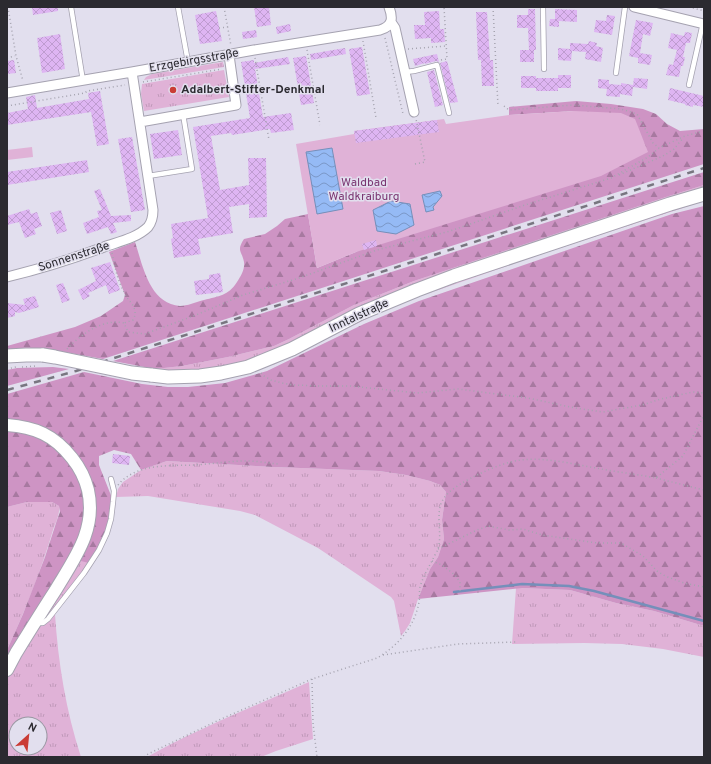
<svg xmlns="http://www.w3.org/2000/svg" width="711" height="764" font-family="Overpass,sans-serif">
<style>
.grass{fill:url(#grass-tufts);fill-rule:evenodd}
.forest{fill:url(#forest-firs)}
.green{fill:#e0b2d7}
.water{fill:url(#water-waves);stroke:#758fba}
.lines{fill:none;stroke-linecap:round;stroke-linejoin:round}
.stream{stroke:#758fba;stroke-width:2.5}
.building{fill:url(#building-cross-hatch)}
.service-casing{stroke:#a5a2b0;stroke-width:6}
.minor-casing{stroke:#a5a2b0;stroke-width:11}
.tertiary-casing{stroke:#a5a2b0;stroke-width:14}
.secondary-casing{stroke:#a5a2b0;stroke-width:15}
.path{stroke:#a6a4b0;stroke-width:1.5;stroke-dasharray:1 3;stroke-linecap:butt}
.service{stroke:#fff;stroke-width:4.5}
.minor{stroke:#fff;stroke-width:9}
.tertiary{stroke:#fff;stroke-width:12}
.secondary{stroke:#fff;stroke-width:13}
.rail{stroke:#787680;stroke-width:2.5;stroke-dasharray:7 7;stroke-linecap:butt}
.secondary-bridge-casing{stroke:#a5a2b0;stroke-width:15;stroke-linecap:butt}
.secondary-bridge{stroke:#fff;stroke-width:13}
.poi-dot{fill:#ca3c35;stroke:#e2dfee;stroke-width:1.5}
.labels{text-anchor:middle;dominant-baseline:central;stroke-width:3;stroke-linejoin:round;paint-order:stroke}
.street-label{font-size:12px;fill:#2b2a30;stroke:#e2dfee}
.poi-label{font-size:12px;font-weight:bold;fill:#2b2a30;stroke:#e2dfee;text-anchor:start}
.park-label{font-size:12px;fill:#7b3672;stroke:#e2dfee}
</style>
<defs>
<pattern id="grass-tufts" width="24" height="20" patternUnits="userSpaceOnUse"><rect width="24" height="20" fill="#e0b2d7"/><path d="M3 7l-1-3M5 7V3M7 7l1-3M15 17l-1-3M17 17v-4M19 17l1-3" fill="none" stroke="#c099b9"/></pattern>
<pattern id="forest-firs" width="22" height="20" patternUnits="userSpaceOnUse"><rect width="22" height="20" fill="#ce94c4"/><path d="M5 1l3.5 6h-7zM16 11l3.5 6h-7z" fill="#a779a0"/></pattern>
<pattern id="water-waves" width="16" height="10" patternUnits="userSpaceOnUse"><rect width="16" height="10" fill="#95baf5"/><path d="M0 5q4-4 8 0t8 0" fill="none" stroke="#7a97c7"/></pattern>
<pattern id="building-cross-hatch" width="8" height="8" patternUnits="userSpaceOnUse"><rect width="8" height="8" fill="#deb5f2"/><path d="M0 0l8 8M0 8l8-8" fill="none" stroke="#bf9cd0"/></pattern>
</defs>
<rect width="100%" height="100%" fill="#e2dfee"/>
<path class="grass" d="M223,62l1,5 -80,13 2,-3 6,-3z
M224,70l5,27 -85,14 -3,-17 1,-10z
M704,185v4l-458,173 -46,9h-31l-14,-2 27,-3 46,-9 46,-11 15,-7 65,-34 60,-24 255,-85z
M704,199v2l-162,53 -124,43 -33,13 -23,11 -89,44 2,-4 87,-42 55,-24z
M167,461l107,6 105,4 27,4 24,6 10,4 6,7 -4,28 2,19 -6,18 -8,12 -12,30 -8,24 -5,8 -4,5 -7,-35 -3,-4 -73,-49 -63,-33 -15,-4 -92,-15 -32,1 2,-8 5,-7 18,-12z
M27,502h25l7,4c1,8 -3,16 -6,24 -12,41 -28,81 -46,120v-143z
M80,557l9,6 -42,54 -4,3z
M516,588h6l48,2 46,13 38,8 50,15v31l-41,-8 -41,-5 -38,-1 -72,1z
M55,614c3,48 11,97 26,143h-74v-79l8,-18 22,-34c10,-1 12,-5 18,-12zM16,724h24v24h-24z
M309,682l4,57 -37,12 -15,6h-114c52,-29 108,-51 162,-75z"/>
<path class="forest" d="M576,101l35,3 32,5 13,5 11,10 13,7 24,-2v35l-601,195 -50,-9 -10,-1 -36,1v-4l68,-19 26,-11 22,-15 2,-6 -16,-43 26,-10c8,24 14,61 45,64 7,0 16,-4 24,-6 15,-4 24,-4 33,-18 4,-6 8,-13 7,-20 -2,-11 -8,-11 0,-23l21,-5 12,-8 8,-7 23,-5 9,54 39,-16 218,-141 -65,4v-8z
M704,172v13l-35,11 -255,85 -60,24 -65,34 -15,7 -46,11 -46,9 -27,3 -42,-8z
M704,206v420l-50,-15 -38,-8 -46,-13 -48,-2 -104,11 12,-30 8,-12 6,-18 -2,-19 4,-28 -6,-7 -10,-4 -24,-6 -27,-4 -105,-4 -107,-6 -26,9 -10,-16 -17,-4 -15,6v9l13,33 -5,29 -6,15 -12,21 -8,-2 -1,-4 10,-20 4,-10 1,-13 -16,-55 -72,-39v-26l77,-22 58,12 26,3h20l37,-4 42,-12 97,-47 55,-23 253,-87z
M53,367l16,2 -62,17v-16l10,-2z
M7,430l11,1 26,8 18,14 20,29 3,25 -1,15 -5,18 -72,120v-10l16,-36 22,-57 12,-37 3,-8 -1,-6 -7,-4h-25l-20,5z"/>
<path class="green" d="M574,111l47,2 14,6 13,33 -47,24 -245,76 -39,16 -21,-124 58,-10v-3l90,-12 2,5 63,-9z
M32,147l1,10 -26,3v-10z"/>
<path class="water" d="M332,148l11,61 -26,5 -11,-62z
M440,191l2,5 -9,11 1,3 -8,2 -4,-17z
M391,201l19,3 4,21 -18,9 -19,-3 -4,-21z"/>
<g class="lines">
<path class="stream" d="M454,592l68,-8 47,2 25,5 110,30"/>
</g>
<path class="building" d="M32,7h26v4l-25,4z
M254,7h15l2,18 -14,2z
M528,9h7l1,41h-2v12h-14v-12h9l-1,-22h-11v-13h11z
M555,9l22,1v12l-18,-1v6l-10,-1 1,-7h5z
M216,11l6,30 -22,3 -5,-29z
M439,11l1,18h4l1,13 -14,1v-5l-16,1 -1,-14h11l-1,-13z
M476,12h11l3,48h3l1,26h-12l-1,-26h-3z
M607,15l8,1 -3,19 -18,-3 2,-12 10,1z
M636,20l17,3 -3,13 -7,-2 -3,19 12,2 -2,10 -12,-2v-5l-9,-2z
M290,24l1,7 -14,3 -1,-7z
M256,30l1,7 -14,2 -1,-7z
M685,32l7,1 -2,10h-4l-3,14h2l-2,9h-2l-2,11 -13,-2 3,-11 4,1 4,-15 -9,-2 3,-15 13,3z
M60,34l5,35 -23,4 -5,-35z
M589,41l8,2 -1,3 7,2 -2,14 -16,-3 1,-7 -14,-1 -1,10 -13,-1v-12l12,1v-6l18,1z
M362,47l8,47 -13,2 -8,-47z
M345,48l1,6 -35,6 -1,-6z
M437,54l2,8 -3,-1 -11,3v-1l-10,3 -2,-7z
M306,56l8,47 -13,2 -8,-47z
M288,57l2,7 -35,5 8,48 28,-4 3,17 -23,3 -1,-4 -38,6 -1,-2 -20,3 9,54 29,-5 -1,-27h18l1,59 -18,1v-14l-20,3 4,26 -35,6 3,15 -27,4 -3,-19 2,-1 -2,-14 37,-6 -15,-91 57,-9 -9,-56 13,-2v3z
M14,60l2,13 -9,1v-13z
M447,61l11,41 -8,1 -10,-40z
M434,70l9,35 -8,2 -8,-35z
M558,75h13v13h-13v3h-22v-3h-15v-12h15v2h22z
M634,78l14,1 -1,10 -14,-2 -1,9 -12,-2v3l-14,-1 1,-7 -9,-1v-9l11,1v4l12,1v-2l12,2z
M670,88l34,8v11l-11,-2v2l-8,-2v-1l-17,-4z
M100,91l9,53 -12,2 -6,-34 -84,13v-12l21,-4 -2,-12 9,-2 2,13 52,-9 -1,-6z
M437,120l2,12 -83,11 -2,-12z
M178,130l4,25 -28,4 -4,-25z
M132,137l13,73 -14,2 -13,-73z
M87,160l2,12 -82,13v-13z
M100,189l11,27 20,-1v6l-18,2 4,9 -6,2 -3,-7 -21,7 -4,-11 16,-6 -2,-6 5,-1 -8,-19z
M29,209l2,5 6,-2 5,14 -8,3 2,5 -11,4 -6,-16 -12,3v-9z
M61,210l6,21 -10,3 -7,-21z
M376,240l1,6 -13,4 -2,-6z
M110,262l10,28 -11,4 -3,-9 -18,8 2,3 -7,4 -5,-10 18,-9 -5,-13z
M220,273l3,19 -27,3 -2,-14 15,-2v-4z
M63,283l7,17 -8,3 -6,-18z
M35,296l4,11 -20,6 -4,-1v4l-8,2v-15l18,2 -2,-6z
M113,454l17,2 -1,9 -17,-2z"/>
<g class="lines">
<defs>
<path id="service" d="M71,7l12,74
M178,7l10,55
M543,7l1,62
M405,72l9,-1 23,-6 12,48
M616,73l9,-66
M689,85l14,-62
M148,176l44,-7 -9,-55
M36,623h7l5,-4 36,-46 15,-23 8,-17 4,-14 2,-17 1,-11 -3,-12"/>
<path id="minor" d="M634,7l70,17
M391,22l4,6 19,84
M7,93l125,-21 122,-22 126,-20c13,-4 13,-12 9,-23
M140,122l96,-17 -7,-50
M7,277c33,-8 65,-18 97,-30 14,-5 33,-9 44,-20 4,-5 5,-11 5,-17l-21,-138"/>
<path id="tertiary" d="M7,425c28,2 47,10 65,33 8,10 13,20 16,32 9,40 -14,69 -33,101 -13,20 -26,41 -39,62l-9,17"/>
<path id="secondary" d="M7,356l19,-1h17
M151,375l17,2 32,-1 21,-3 27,-6 44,-18 67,-35 58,-24 37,-14 216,-72 34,-10"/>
</defs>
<use href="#service" class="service-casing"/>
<use href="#minor" class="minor-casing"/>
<use href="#tertiary" class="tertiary-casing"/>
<use href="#secondary" class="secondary-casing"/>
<path class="path" d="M8,7l8,49 7,25
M224,7l7,39
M493,7l5,99
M689,7l15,4
M219,28l9,-1
M385,38l18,76
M363,41l13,77
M408,49l38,-3
M307,50l13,75
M7,58l8,-2
M255,58l14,82
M441,60l6,-1 -3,-52
M143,82l79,-13
M7,106l78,-13 2,-2 38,-6
M504,106l5,4 64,-5 48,4 16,5 16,29 6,5
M415,164l10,-2 -9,-43
M619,175l44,-19 11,-7 9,-11
M112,253c3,14 5,26 12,39 2,6 8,10 10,16 2,5 1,8 -1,12l-9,3
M67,349c13,-14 36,-31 57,-26l4,9 17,2 51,-19 47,-20 56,-17 78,-28 73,-19 75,-26 86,-27 37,-21 11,-9 26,-12 19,-5
M22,367l14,-1
M7,369l9,-2
M261,373l3,3 7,4 11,3 11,2 27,1h30l67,7 41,-4 70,9 47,10 28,4 39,-7 19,-6 32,-7 11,1
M656,478l48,12
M118,485c18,-22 52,-19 76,-20 18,-1 35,-4 53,-4 10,0 21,2 31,3
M438,549l39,-19 11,-4 21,4 14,-1 19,6 55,8h24l22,13 14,15 8,5 19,7 20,4
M432,561l10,4 13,10 5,7v9
M383,655l75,-11 58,-2
M312,679l1,44 4,34
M144,757l4,-3 71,-34 93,-41 65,-21c21,-12 38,-32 42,-56 1,-5 0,-10 1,-15 3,-10 8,-19 13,-28 1,-3 4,-7 5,-10 5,-16 -4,-37 6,-51 5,-8 21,-17 29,-21 14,-7 32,-15 48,-17 25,-3 51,4 75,8 20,4 40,6 60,10l27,-22 21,-41"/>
<use href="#service" class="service"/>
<use href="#minor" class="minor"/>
<use href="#tertiary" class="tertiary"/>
<use href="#secondary" class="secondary"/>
<path class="rail" d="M7,390l69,-19 32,-11 596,-192"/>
<defs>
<path id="secondary-bridge" d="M43,355l12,2 77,16 19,2"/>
</defs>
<use href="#secondary-bridge" class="secondary-bridge-casing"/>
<use href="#secondary-bridge" class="secondary-bridge"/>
</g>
<circle class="poi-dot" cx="173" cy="90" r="4"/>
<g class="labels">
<g class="street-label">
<text transform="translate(194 61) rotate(-10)">Erzgebirgsstraße</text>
<text transform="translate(74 257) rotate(-18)">Sonnenstraße</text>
<text transform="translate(359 316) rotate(-25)">Inntalstraße</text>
</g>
<g class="poi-label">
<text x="181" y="90">Adalbert-Stifter-Denkmal</text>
</g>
<g class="park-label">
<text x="364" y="183">Waldbad<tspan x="364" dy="14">Waldkraiburg</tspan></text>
</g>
</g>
<rect width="711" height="764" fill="none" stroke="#2b2a30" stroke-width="16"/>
<g transform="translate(28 736) rotate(27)"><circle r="19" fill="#e2dfee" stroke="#9997a2"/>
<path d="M0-3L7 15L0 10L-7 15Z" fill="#ca3c35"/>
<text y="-6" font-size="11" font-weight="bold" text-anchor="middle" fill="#2b2a30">N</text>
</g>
</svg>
